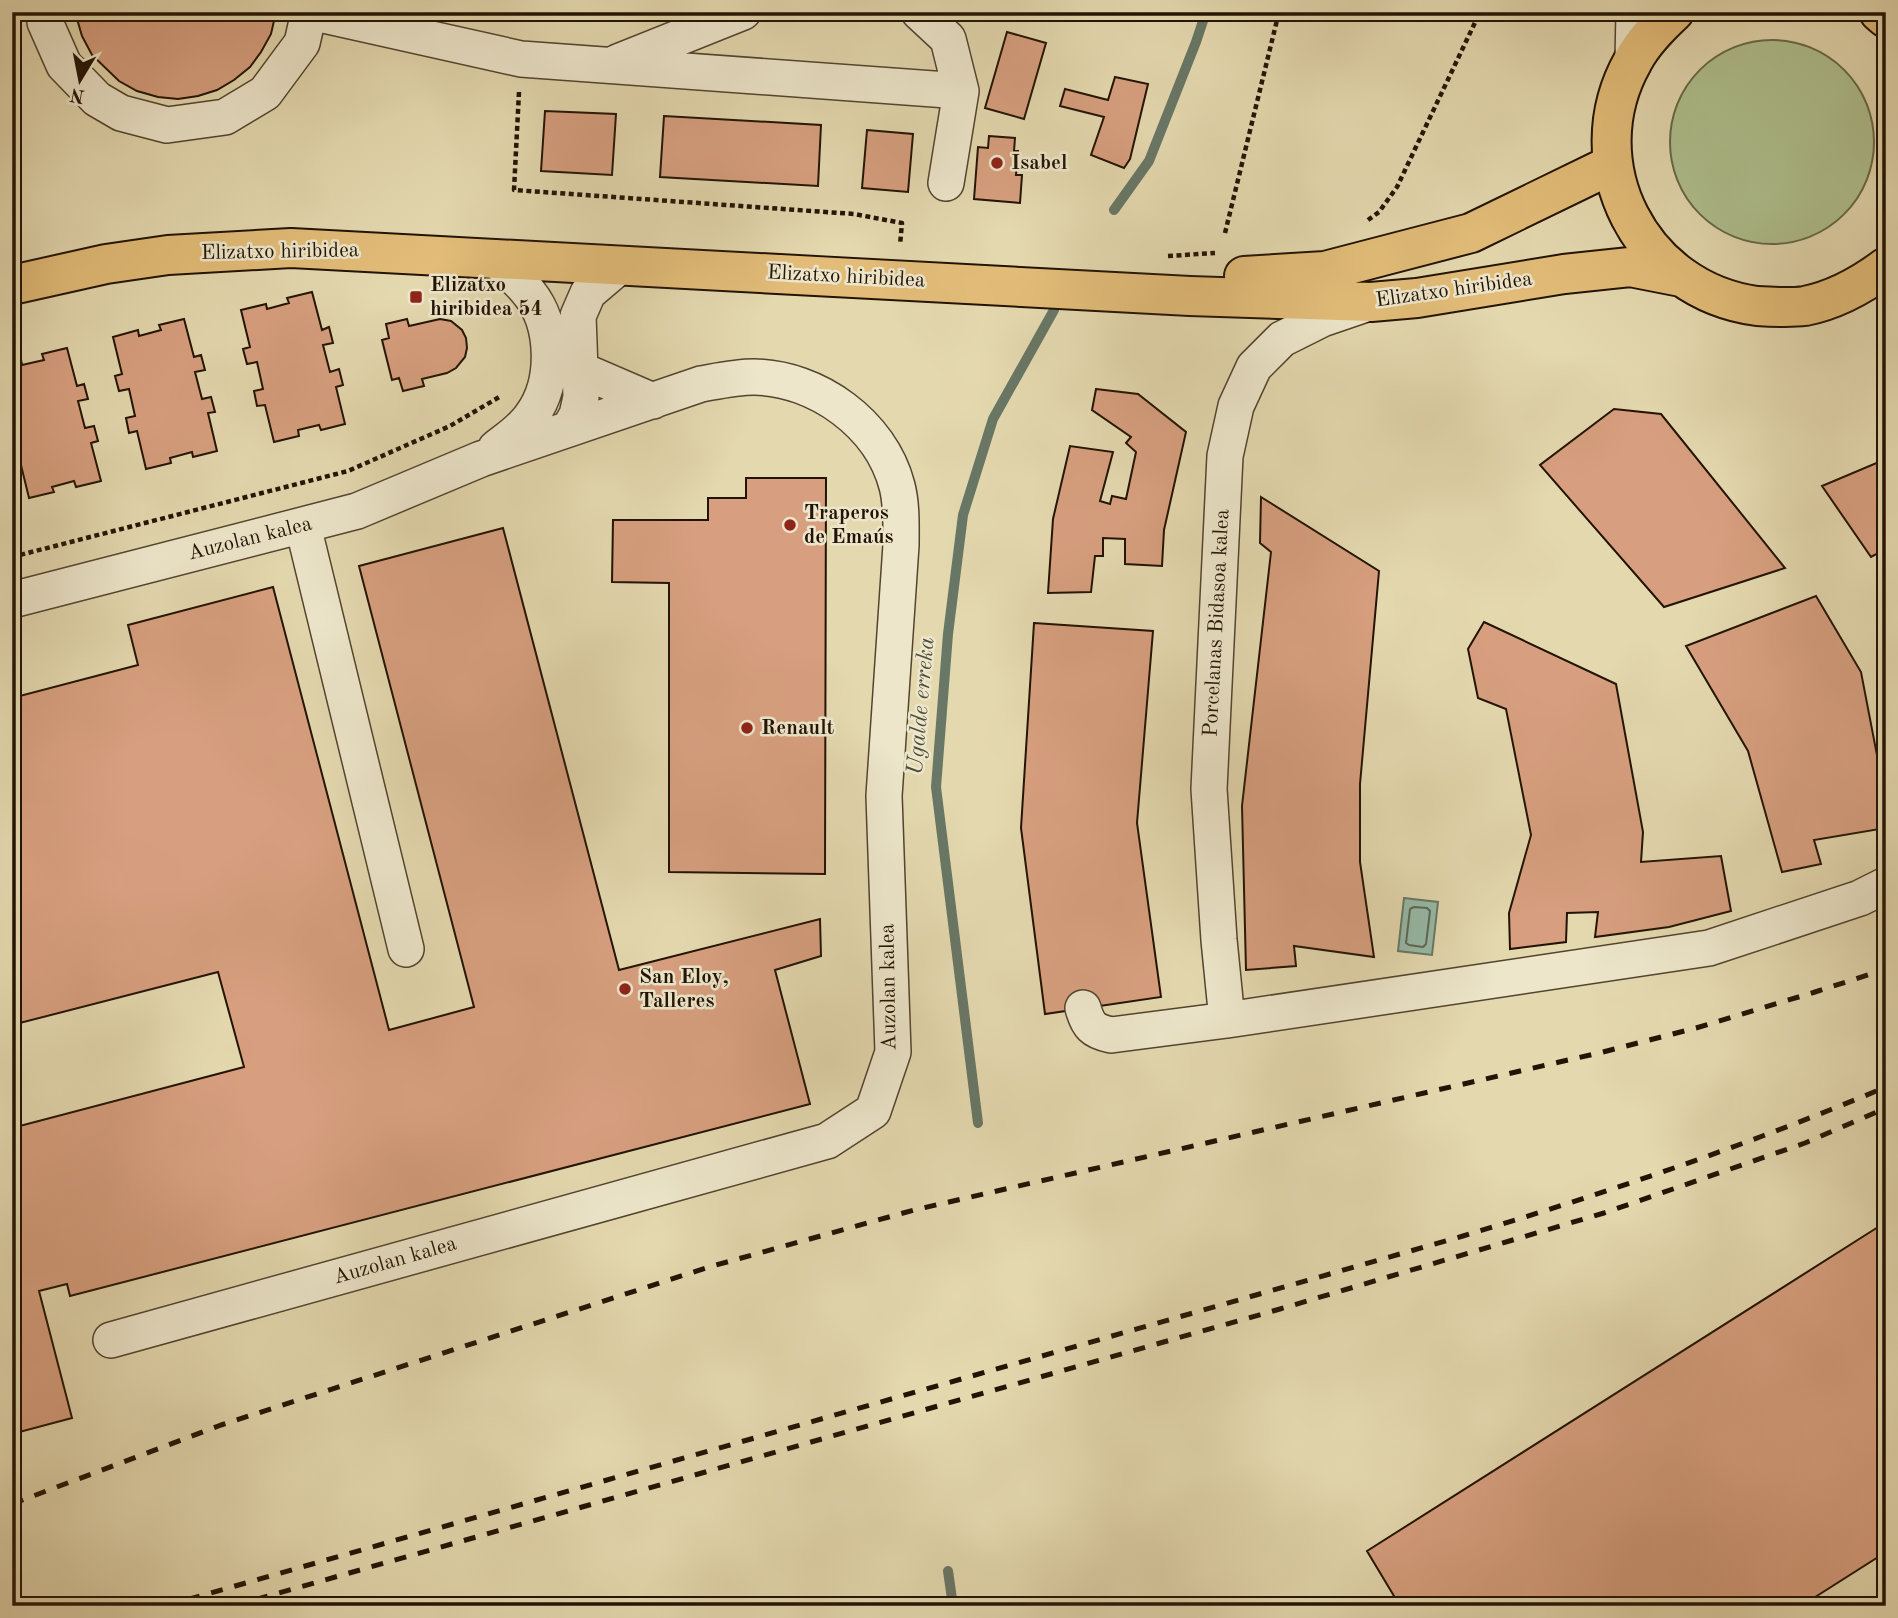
<svg xmlns="http://www.w3.org/2000/svg" width="1898" height="1618" font-family="'Old Standard TT',serif">
<style>
.green{fill:#afc08f;stroke:#686a4a;stroke-width:2}
.water{fill:#96baa7;stroke:#687766;stroke-width:2}
.lines{fill:none;stroke-linecap:round;stroke-linejoin:round}
.shore{stroke:#5c6656;stroke-width:2}
.stream{stroke:#687766;stroke-width:10}
.building{fill:#d79f7f;stroke:#221304;stroke-width:2}
.minor-casing{stroke:#52442f;stroke-width:38}
.major-casing{stroke:#221304;stroke-width:42}
.path{stroke:#221304;stroke-width:4.5;stroke-dasharray:5 3.5;stroke-linecap:butt}
.minor{stroke:#ede6cb;stroke-width:35}
.major{stroke:#e2bc78;stroke-width:38}
.rail{stroke:#221304;stroke-width:5;stroke-dasharray:12 12;stroke-linecap:butt}
.poi-dot{fill:#8f2418;stroke:#ede6cb;stroke-width:2.5}
.labels{text-anchor:middle;dominant-baseline:central;stroke-width:5;stroke-linejoin:round;paint-order:stroke}
.poi-label{font-size:21px;font-weight:bold;fill:#221304;stroke:#ede6cb;text-anchor:start}
.street-label{font-size:21px;fill:#221304;stroke:#ede6cb}
.water-label{font-size:23px;font-style:italic;fill:#4b4d3d;stroke:#ede6cb}
</style>
<rect width="100%" height="100%" fill="#e4d8af"/>
<filter id="stains"><feTurbulence type="fractalNoise" baseFrequency=".00286" numOctaves="4"/><feColorMatrix values="0 0 0 0 .2 0 0 0 0 .09 0 0 0 0 .02 0 0 0 .5 -.17"/></filter>
<radialGradient id="worn" r=".72"><stop offset=".6" stop-color="#630" stop-opacity="0"/><stop offset="1" stop-color="#630" stop-opacity=".3"/></radialGradient>
<path class="green" d="M1670 142a102 102 0 1 1 204 0a102 102 0 1 1-204 0Z"/>
<path class="water" d="M1404,898l34,4 -6,53 -34,-4z"/>
<g class="lines">
<path class="shore" d="M1414,907l13,1 3,3 -4,33 -3,3 -14,-2 -3,-2 4,-34z"/>
<path class="stream" d="M1114,210l35,-49 47,-119 10,-30
M978,1123l-42,-336 12,-153 15,-119 30,-96 61,-109
M948,1571l5,35"/>
</g>
<path class="building" d="M75,12h201l-5,22 -10,18 -11,15 -16,13 -17,10 -19,6 -20,3 -20,-2 -21,-6 -18,-10 -27,-26 -10,-19z
M1007,32l39,11 -22,76 -39,-11z
M1115,77l33,7 -18,75 -6,9 -33,-13 13,-38 -44,-11 5,-17 43,11z
M545,111l71,3 -4,61 -71,-4z
M664,116l157,9 -3,61 -158,-9z
M867,130l46,4 -5,58 -46,-4z
M989,136l26,2 -1,13h4l-2,24h6l-2,28 -46,-4 4,-52 10,1z
M312,292l10,38 7,-3 4,16 -10,2 7,27 9,-3 4,16 -7,2 9,37 -24,6 -2,-5 -21,5 1,6 -25,6 -9,-37 -8,1 -3,-15 9,-2 -6,-27 -10,2 -4,-15 7,-2 -9,-37 25,-6 1,5 22,-6 -2,-5z
M184,319l10,38 7,-2 4,15 -10,2 7,27 9,-2 4,15 -7,1 9,38 -24,6 -1,-5 -22,6 1,5 -25,6 -9,-38 -8,2 -3,-15 9,-2 -6,-27 -10,2 -4,-15 7,-2 -9,-37 25,-7 1,6 22,-6 -2,-5z
M407,319l2,7 31,-7 11,2 11,9 4,8 1,10 -2,9 -9,11 -9,5 -25,6 2,7 -21,5 -4,-13 -7,2 -10,-40 7,-2 -3,-14z
M67,348l10,38 7,-2 4,15 -10,2 7,27 9,-2 4,15 -7,2 10,38 -25,6 -2,-6 -22,6 2,5 -25,6 -9,-37 -8,1v-16l6,-1 -6,-24v-59l9,-2 1,5 22,-5 -2,-6z
M1096,389l42,5 48,38 -22,98 -2,36 -37,-2v-25l-22,-1v18h-8l-4,36 -43,1 5,-74 17,-73 43,6 -13,49 10,3 2,-8 14,3 10,-47 -10,-9 5,-6 -39,-27z
M1614,409l47,5 124,154 -121,39 -124,-142z
M1886,459v90l-15,8 -49,-71z
M746,478h80l-1,396 -156,-2v-289l-57,-1 1,-62h95v-22h38z
M1261,497l118,74 -19,213v78l14,95 -80,-11 2,20 -50,4 -4,-164 29,-254 -11,-9z
M503,528l116,442 201,-51 1,37 -46,14 35,134 -740,192 -3,-12 -28,7 33,127 -60,16v-306l232,-61 -26,-95 -206,53v-327l126,-33 -10,-40 145,-38 116,443 85,-23 -115,-441z
M1816,596l45,76 25,130v26l-72,12 7,24 -39,8 -34,-121 -62,-105z
M1484,622l132,62 27,148 -2,30 80,-6 10,55 -62,16 -74,10 3,-25 -31,1 -1,29 -56,7 -1,-36 22,-78 -25,-126 -28,-11 -10,-49z
M1034,623l119,8 -16,192 24,174 -116,17 -24,-186z
M1886,1222v330l-85,54h-401l-33,-55z"/>
<g class="lines">
<defs>
<path id="minor" d="M45,12v10l19,43 33,34 24,14 46,12 58,-8 40,-24 37,-50 7,-31
M310,12l211,47 440,32 -13,-52 -29,-27
M1633,60l1,-48
M618,62l125,-50
M946,183l15,-92
M495,258c11,12 24,22 34,35 26,32 27,89 3,122 -9,14 -23,23 -36,33
M1363,305l-41,14 -40,20 -28,28 -18,39 -11,50 -16,333 10,151 8,80 482,-72 151,-50 26,-13
M581,370l72,31
M569,429l8,-14 4,-18 -3,-81 10,-23 33,-28
M303,526l103,423
M12,600l345,-89 124,-52 220,-75c17,-3 35,-7 53,-7 63,1 127,47 143,109 5,19 4,40 4,59l-17,251 9,256 -20,59 -46,30 -716,199
M1083,1008c5,18 10,23 28,27l116,-15"/>
<path id="major" d="M1674,12c-16,15 -31,30 -41,49 -58,102 8,230 124,245 16,1 32,2 48,0 30,-6 57,-21 81,-39
M1879,12l7,6
M1244,276l81,-5 146,-38 142,-69
M12,285l94,-21 62,-9 123,-7 899,48 181,6 46,-4 147,-24 66,-7 51,10"/>
</defs>
<use href="#minor" class="minor-casing"/>
<use href="#major" class="major-casing"/>
<path class="path" d="M519,92l-5,98 340,24 48,9 -2,22
M1368,220l11,-8 18,-25 83,-175
M1225,233l54,-221
M1168,256l47,-3
M12,557l336,-86 102,-45 51,-30"/>
<use href="#minor" class="minor"/>
<use href="#major" class="major"/>
<path class="rail" d="M12,1504l209,-79 488,-158 205,-57 689,-158 93,-24 119,-36 71,-23
M165,1606l1298,-370c143,-43 285,-91 423,-149
M233,1606l1047,-297 324,-96 201,-70 81,-35"/>
</g>
<g class="poi-dot">
<circle cx="997" cy="163" r="7"/>
<rect x="409" y="290" width="14" height="14" rx="3.5"/>
<circle cx="790" cy="525" r="7"/>
<circle cx="747" cy="728" r="7"/>
<circle cx="625" cy="989" r="7"/>
</g>
<g class="labels">
<g class="poi-label">
<text x="1011" y="163">Isabel</text>
<text x="430" y="285">Elizatxo<tspan x="430" dy="24">hiribidea 54</tspan></text>
<text x="804" y="513">Traperos<tspan x="804" dy="24">de Emaús</tspan></text>
<text x="761" y="728">Renault</text>
<text x="639" y="977">San Eloy,<tspan x="639" dy="24">Talleres</tspan></text>
</g>
<g class="street-label">
<text transform="translate(280 252) rotate(-1)">Elizatxo hiribidea</text>
<text transform="translate(846 277) rotate(3)">Elizatxo hiribidea</text>
<text transform="translate(1454 290) rotate(-8)">Elizatxo hiribidea</text>
<text transform="translate(250 539) rotate(-14)">Auzolan kalea</text>
<text transform="translate(1217 623) rotate(-87)">Porcelanas Bidasoa kalea</text>
<text transform="translate(889 987) rotate(-91)">Auzolan kalea</text>
<text transform="translate(395 1261) rotate(-16)">Auzolan kalea</text>
</g>
<g class="water-label">
<text transform="translate(921 706) rotate(-85)">Ugalde erreka</text>
</g>
</g>
<rect width="1898" height="1618" fill="none" stroke="#e4d8af" stroke-width="42"/>
<rect x="14" y="14" width="1870" height="1590" fill="none" stroke="#221304" stroke-width="3.5"/>
<rect x="21" y="21" width="1856" height="1576" fill="none" stroke="#221304" stroke-width="2"/>
<g transform="translate(80 80) rotate(190)" stroke="#ede6cb" stroke-width="5" paint-order="stroke">
<path d="M0-5L12 26L0 18L-12 26Z" fill="#221304"/>
<text y="-10" font-size="19" font-weight="bold" text-anchor="middle" fill="#221304">N</text>
</g>
<rect width="100%" height="100%" filter="url(#stains)"/>
<rect width="100%" height="100%" fill="url(#worn)"/>
</svg>
